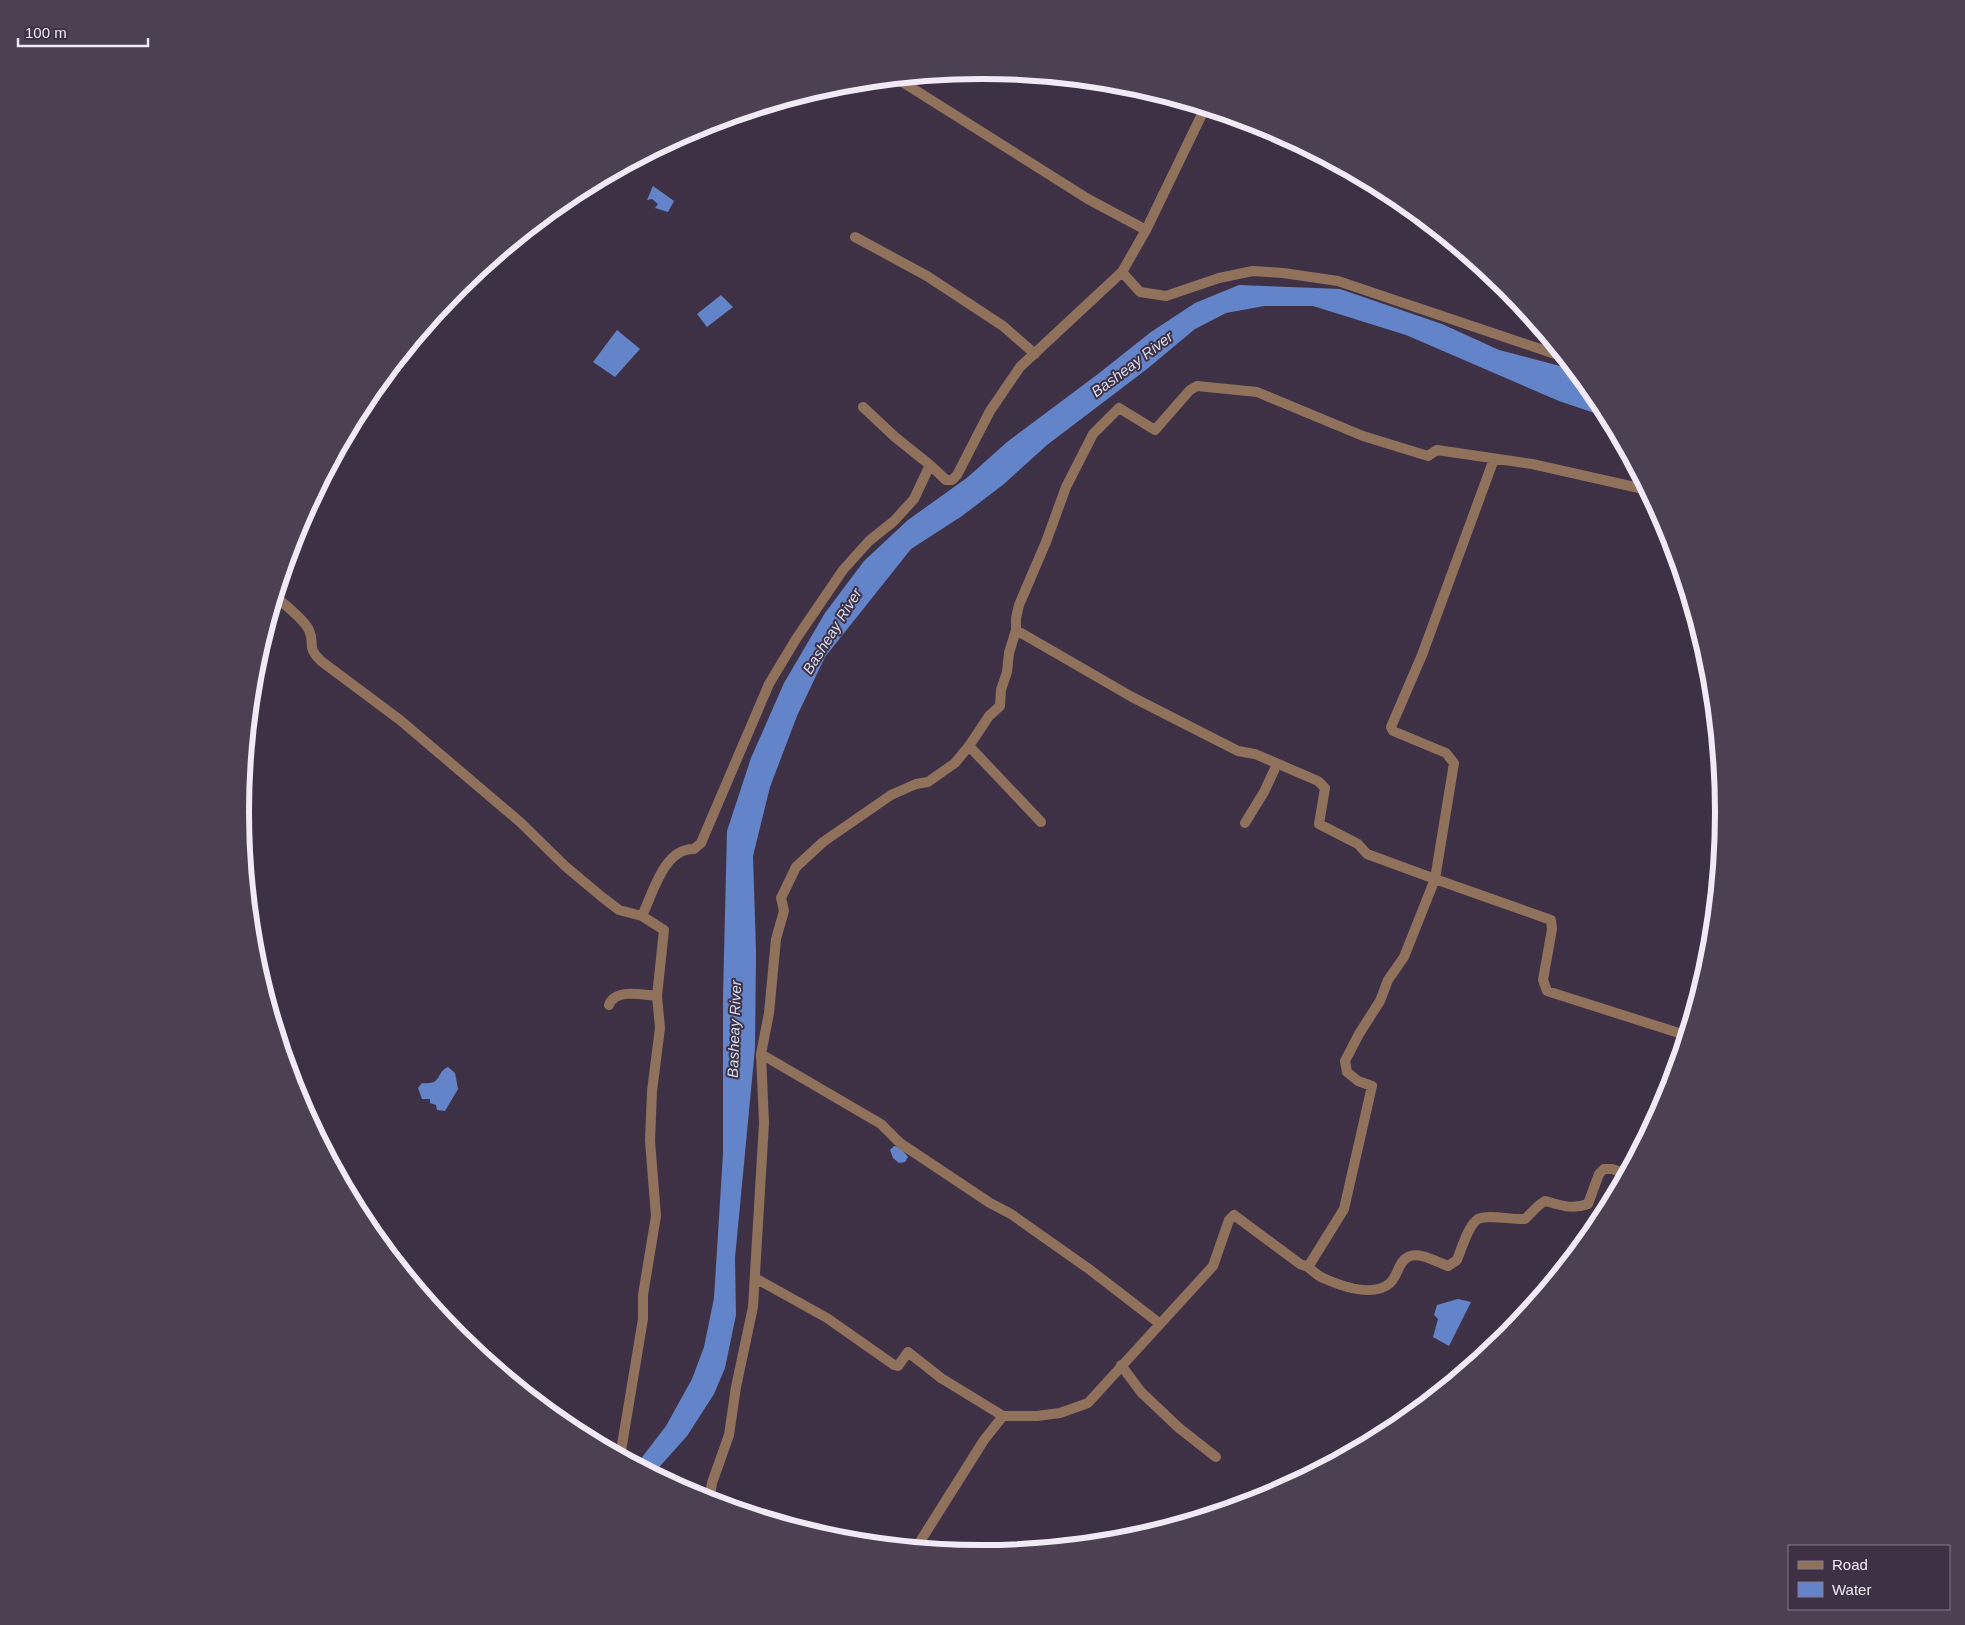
<svg xmlns="http://www.w3.org/2000/svg" width="1965" height="1625" font-family="Arial,sans-serif">
<style>
.water{fill:#6384c9}
.lines{fill:none;stroke-linecap:round;stroke-linejoin:round}
.minor{stroke:#90715b;stroke-width:10}
.labels{text-anchor:middle;dominant-baseline:central;stroke-width:4;stroke-linejoin:round;paint-order:stroke}
.water-label{font-size:15px;font-style:italic;fill:#d5dff2;stroke:#3f3145}
.rim{fill:none;stroke:#f2e9f6;stroke-width:6}
</style>
<rect width="100%" height="100%" fill="#3f3145"/>
<path class="water" d="M653,186l21,15 -6,11 -13,-4 3,-4 -6,-5 -5,1z
M1239,285l101,4 102,35 57,26 61,16 19,8 21,26 9,18 -50,-17 -153,-66 -93,-29h-49l-38,7 -31,16 -48,40 -100,76 -43,39 -42,32 -51,33 -86,108 -28,59 -27,71 -17,69 3,96 -1,96 -20,210 1,57 -11,53 -11,26 -27,42 -34,38 -17,-9 30,-39 26,-47 12,-32 10,-49 9,-144v-158l4,-165 24,-73 33,-75 41,-70 39,-52 44,-41 60,-43 39,-35 91,-68 53,-42 44,-29z
M721,295l12,12 -26,20 -10,-13z
M617,330l23,19 -25,28 -22,-15z
M448,1067l7,6 3,16 -13,22 -8,-1 -1,-5 -6,-2v-4h-8l-4,-11 4,-5c21,2 13,-10 26,-16z
M894,1146l6,1 8,10 -3,5 -6,1 -6,-5 -3,-8z
M1561,1272l-18,22 -1,-6 6,-15z
M1458,1299l13,3 -22,44 -16,-9 5,-18 -4,-4 3,-10z"/>
<g class="lines">
<path class="minor" d="M896,78l192,121 58,31
M855,237l72,39 76,50 32,28
M1122,272l18,20 26,4 53,-18 34,-7 30,2 55,8 226,76
M930,465l16,15h6l5,-5 33,-64 30,-44 102,-95 24,-42 59,-122
M276,597c9,8 28,22 33,33 7,15 -4,15 12,31l79,59 120,102 45,44 37,31 17,13 23,6
M1016,630l116,67 106,54 17,3 63,27 7,7 -6,36 39,20 9,10 68,25 19,-116 -8,-10 -53,-22 -2,-4 31,-72 72,-196
M969,746l72,76
M1245,823l19,-31 13,-28
M609,1005c6,-17 33,-10 48,-9
M761,1054l120,70 19,19 90,60 21,11 78,55 70,54
M1649,1134l62,-179
M1308,1267c5,4 10,9 15,11 18,8 50,20 67,5 8,-7 8,-21 18,-26 11,-6 29,5 40,9l9,-6c4,-10 12,-36 21,-41 10,-5 35,1 47,0 7,-6 11,-13 20,-18 16,4 27,9 43,3l11,-30 5,-5h8l15,5
M755,1278l72,40 67,47 4,1 10,-14 33,26 62,38 -19,24 -68,108
M1121,1365l20,27 38,36 37,29
M1003,1416h34l23,-3 28,-10 125,-137 16,-46 5,-5 66,49 8,3 36,-58 28,-123 -14,-5 -11,-9 -2,-11 14,-27 21,-33 8,-21 16,-23 31,-78 116,41 1,9 -9,51 4,11 135,43
M620,1457l23,-138v-24l13,-79 -6,-75 2,-50 8,-63 -3,-32 7,-66 -22,-14c11,-23 22,-68 52,-67l7,-6 68,-159 27,-45 47,-69 26,-29 25,-20 20,-22 16,-34 -35,-28 -32,-30
M709,1502l3,-19 17,-48 7,-48 17,-80 11,-184 -3,-69 8,-41 7,-74 8,-28 -3,-13 15,-31 27,-25 68,-47 25,-11 12,-2 27,-19 14,-17 20,-30 11,-10 1,-16 6,-18 2,-19 7,-23v-12l3,-13 27,-63 20,-55 27,-53 26,-26 36,22 35,-40 7,-4 60,6 106,44 65,20 9,-6 95,14 116,26"/>
</g>
<g class="labels">
<g class="water-label">
<text transform="translate(1132 364) rotate(-37)">Basheay River</text>
<text transform="translate(832 631) rotate(-58)">Basheay River</text>
<text transform="translate(734 1029) rotate(-88)">Basheay River</text>
</g>
</g>
<path d="M0 0H1965V1625H0ZM249 812a733 733 0 1 1 1466 0a733 733 0 1 1-1466 0Z" fill="#4d4053" fill-rule="evenodd"/>
<path class="rim" d="M249 812a733 733 0 1 1 1466 0a733 733 0 1 1-1466 0Z"/>
<rect x="1788" y="1545" width="162" height="65" fill="#3f3145" stroke="#877b8c"/>
<rect x="1798" y="1561" width="25" height="8" fill="#90715b" stroke="#877b8c"/>
<text x="1832" y="1570" font-size="15" fill="#f2e9f6">Road</text>
<rect x="1798" y="1582" width="25" height="15" fill="#6384c9" stroke="#877b8c"/>
<text x="1832" y="1595" font-size="15" fill="#f2e9f6">Water</text>
<path d="M18 38v8h130v-8" fill="none" stroke="#f2e9f6" stroke-width="2.5"/>
<text x="25" y="38" font-size="15" fill="#f2e9f6" stroke="#3f3145" stroke-width="4" paint-order="stroke">100 m</text>
</svg>
